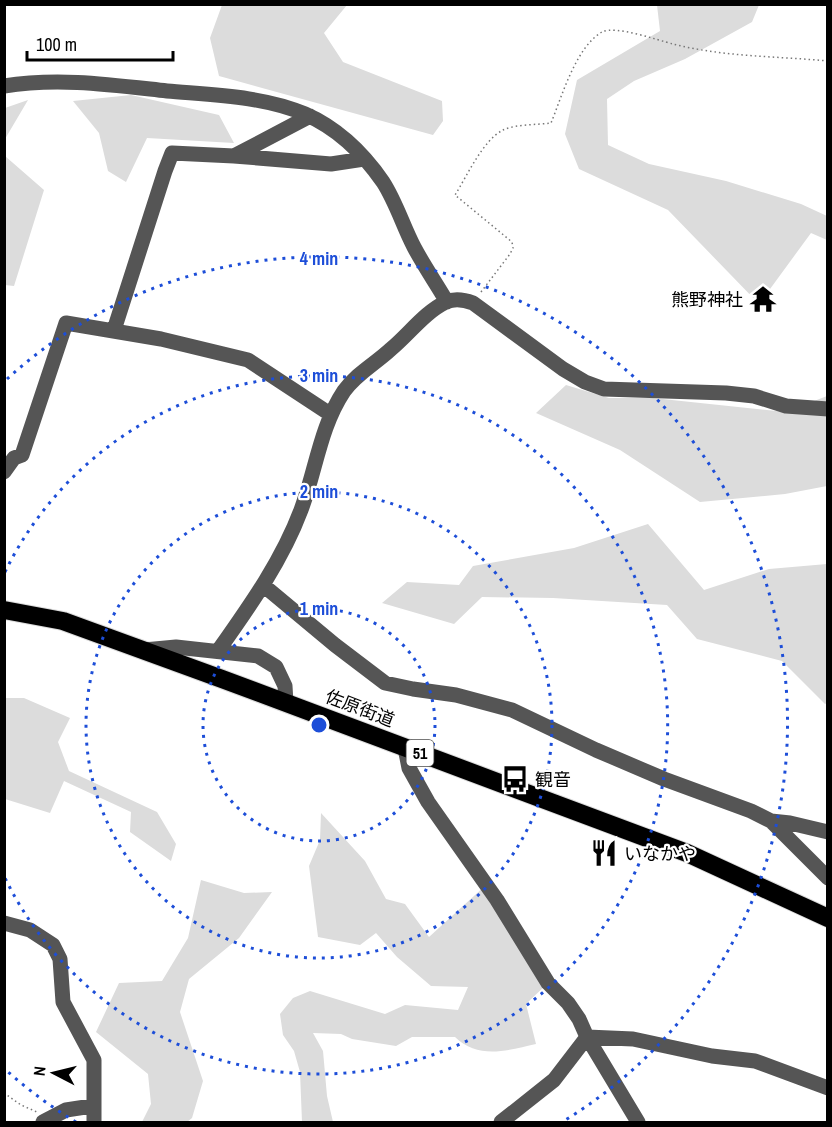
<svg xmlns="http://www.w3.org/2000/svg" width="832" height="1127" font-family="'Archivo Narrow','Noto Sans JP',sans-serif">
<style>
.green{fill:#dcdcdc}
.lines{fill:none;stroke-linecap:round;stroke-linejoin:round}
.highway-casing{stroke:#dbdbdb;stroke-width:20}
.path{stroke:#777;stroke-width:1.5;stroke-dasharray:1.5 3;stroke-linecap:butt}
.minor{stroke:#555;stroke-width:15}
.highway{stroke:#000;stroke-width:18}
.ring{fill:none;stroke:#1d4ed8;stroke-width:3;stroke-dasharray:3 6}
.labels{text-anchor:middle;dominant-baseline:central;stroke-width:4.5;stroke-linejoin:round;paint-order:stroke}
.shield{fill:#fff;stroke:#4c4c4c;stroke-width:1.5}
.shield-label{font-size:16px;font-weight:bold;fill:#000}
.poi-label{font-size:18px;fill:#000;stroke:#fff;text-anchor:start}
.street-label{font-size:18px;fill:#000;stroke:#fff}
.centre{fill:#1d4ed8;stroke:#fff;stroke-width:3}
.ring-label{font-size:18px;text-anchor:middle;font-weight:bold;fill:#1d4ed8;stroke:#fff;stroke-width:4.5;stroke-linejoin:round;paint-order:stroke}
</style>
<rect width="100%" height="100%" fill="#fff"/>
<path class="green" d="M222,5h125l-23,28 19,29 99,39 1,20 -10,14 -214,-59 -9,-38z
M657,5h102l-7,17 -67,37 -51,22 -27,18 1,46 41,19 77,17 75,23 26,12v24l-16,-7 -52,71 -91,-94 -89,-41 -14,-35 12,-54 83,-49z
M131,95l88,20 15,28 -87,-5 -21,44 -18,-11 -9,-38 -26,-32z
M28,100l-23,39v-31z
M5,156l39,34 -30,96 -9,-1z
M566,385l43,13h44l133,14 41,-16v90l-42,8 -85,8 -80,-52 -84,-37z
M648,524l56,66 65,-21 58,-5v139l-2,1 -43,-43 -85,-22 -30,-34 -114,-7 -71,-1 -28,27 -72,-21 25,-21 52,3 14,-19 101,-18z
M5,698h19l46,20 -12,24 11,29 88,41 19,32 -5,17 -41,-29 1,-20 -67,-31 -14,32 -45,-14z
M321,813l44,48 21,38 19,5 24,33 57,-52 62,98 -22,21 10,40c-27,6 -58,16 -81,-7h-43l-16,9 -44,-7 -11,-5 -28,-1 10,18 4,45 6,26h-31l-2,-50 -6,-21 -11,-16 -3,-21 13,-16 17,-7 75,23 20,-9 53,5 10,-23 -37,-1 -34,-29 -21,-24 -16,12 -42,-8 -9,-71 11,-26z
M201,880l43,13 28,-1 -33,46 -50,41 -9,33 23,69 -11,37 -5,4h-45l9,-18 -3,-30 -52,-42 23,-49 43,-2 26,-43z"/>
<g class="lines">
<defs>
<path id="highway" d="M4,610l59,11 159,58 465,174 141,65"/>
</defs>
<use href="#highway" class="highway-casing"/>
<path class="path" d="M481,292l29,-38 3,-6 -1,-6 -57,-47c12,-19 28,-55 48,-65 13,-6 33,-5 48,-7 11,-27 25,-76 51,-91 13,-7 55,8 71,12 51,13 102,12 155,17
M4,1093l17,12 16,7"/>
<path class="minor" d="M4,86c55,-9 109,-1 163,5 45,4 96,5 138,23 32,14 58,39 78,68 13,20 20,44 31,65 10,19 22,36 33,55
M234,156l76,-40
M114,330l51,-159 7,-18 62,3 97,8 33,-5
M22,455l44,-132 95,16 87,21 82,54
M4,472l10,-14 8,-3
M263,585l72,60 50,38 28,6 43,6 56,15 84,40 68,29 87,32 20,10 57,57
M144,650l32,-3 82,9 18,11 9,19 1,17
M218,651c31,-44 64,-90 83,-141 15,-40 19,-83 43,-119 13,-18 31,-27 47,-42 18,-15 34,-37 55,-47 9,-4 19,-2 27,1l90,66 22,13 19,7 122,4 28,3 32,10 42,3
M405,748l4,20 19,34 69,98 51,83 20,20 11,16 8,18 51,85
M771,821l19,2 38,9
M4,923l26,7 23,15 7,14 3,43 31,58v62
M587,1037l46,2 79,17 43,5 73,27
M43,1122l23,-12 26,-4
M501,1122l53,-42 33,-43"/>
<use href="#highway" class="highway"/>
</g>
<g class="ring">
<circle cx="319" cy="725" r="116"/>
<circle cx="319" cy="725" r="233"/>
<path d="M5 572A349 349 0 1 1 5 878"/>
<path d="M76 1122A466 466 0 0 1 7 1071M7 379A466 466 0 1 1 562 1122"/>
</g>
<defs>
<symbol id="temple-bare" viewBox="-9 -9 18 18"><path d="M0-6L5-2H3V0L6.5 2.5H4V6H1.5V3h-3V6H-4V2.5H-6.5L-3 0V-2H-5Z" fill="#000" stroke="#fff" stroke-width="2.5" paint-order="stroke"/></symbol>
<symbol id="bus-bare" viewBox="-9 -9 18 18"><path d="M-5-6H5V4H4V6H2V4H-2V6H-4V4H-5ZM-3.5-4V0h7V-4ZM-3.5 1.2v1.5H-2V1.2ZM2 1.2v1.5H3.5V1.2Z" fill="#000" stroke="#fff" stroke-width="2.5" paint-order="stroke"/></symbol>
<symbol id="restaurant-bare" viewBox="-9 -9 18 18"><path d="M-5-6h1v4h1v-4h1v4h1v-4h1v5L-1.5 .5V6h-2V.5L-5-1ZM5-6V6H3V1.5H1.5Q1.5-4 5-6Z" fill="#000" stroke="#fff" stroke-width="2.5" paint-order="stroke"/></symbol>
</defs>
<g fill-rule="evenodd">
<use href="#temple-bare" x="744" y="280" width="38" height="38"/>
<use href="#bus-bare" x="496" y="760" width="38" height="38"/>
<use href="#restaurant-bare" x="585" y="834" width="38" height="38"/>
</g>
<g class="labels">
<rect class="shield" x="406.5" y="740" width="27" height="26" rx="4.5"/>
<g class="shield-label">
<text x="420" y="753">51</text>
</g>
<g class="poi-label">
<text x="743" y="299" text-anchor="end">熊野神社</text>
<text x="535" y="779">観音</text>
<text x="624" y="853">いなかや</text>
</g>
<g class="street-label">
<text transform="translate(360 708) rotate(21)">佐原街道</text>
</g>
</g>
<circle cx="319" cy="725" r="9" class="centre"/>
<g class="ring-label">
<text x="319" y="265">4 min</text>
<text x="319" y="382">3 min</text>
<text x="319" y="498">2 min</text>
<text x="319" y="615">1 min</text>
</g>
<rect width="832" height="1127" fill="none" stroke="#000000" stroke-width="12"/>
<g transform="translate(54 1073) rotate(277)" stroke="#ffffff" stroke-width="4.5" paint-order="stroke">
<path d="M0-4.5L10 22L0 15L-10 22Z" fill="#000000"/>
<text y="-9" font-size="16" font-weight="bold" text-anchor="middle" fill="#000000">N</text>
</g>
<path d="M27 51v9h146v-9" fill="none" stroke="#000000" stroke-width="3"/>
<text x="36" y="51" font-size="18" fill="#000000" stroke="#ffffff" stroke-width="4.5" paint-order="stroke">100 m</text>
</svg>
